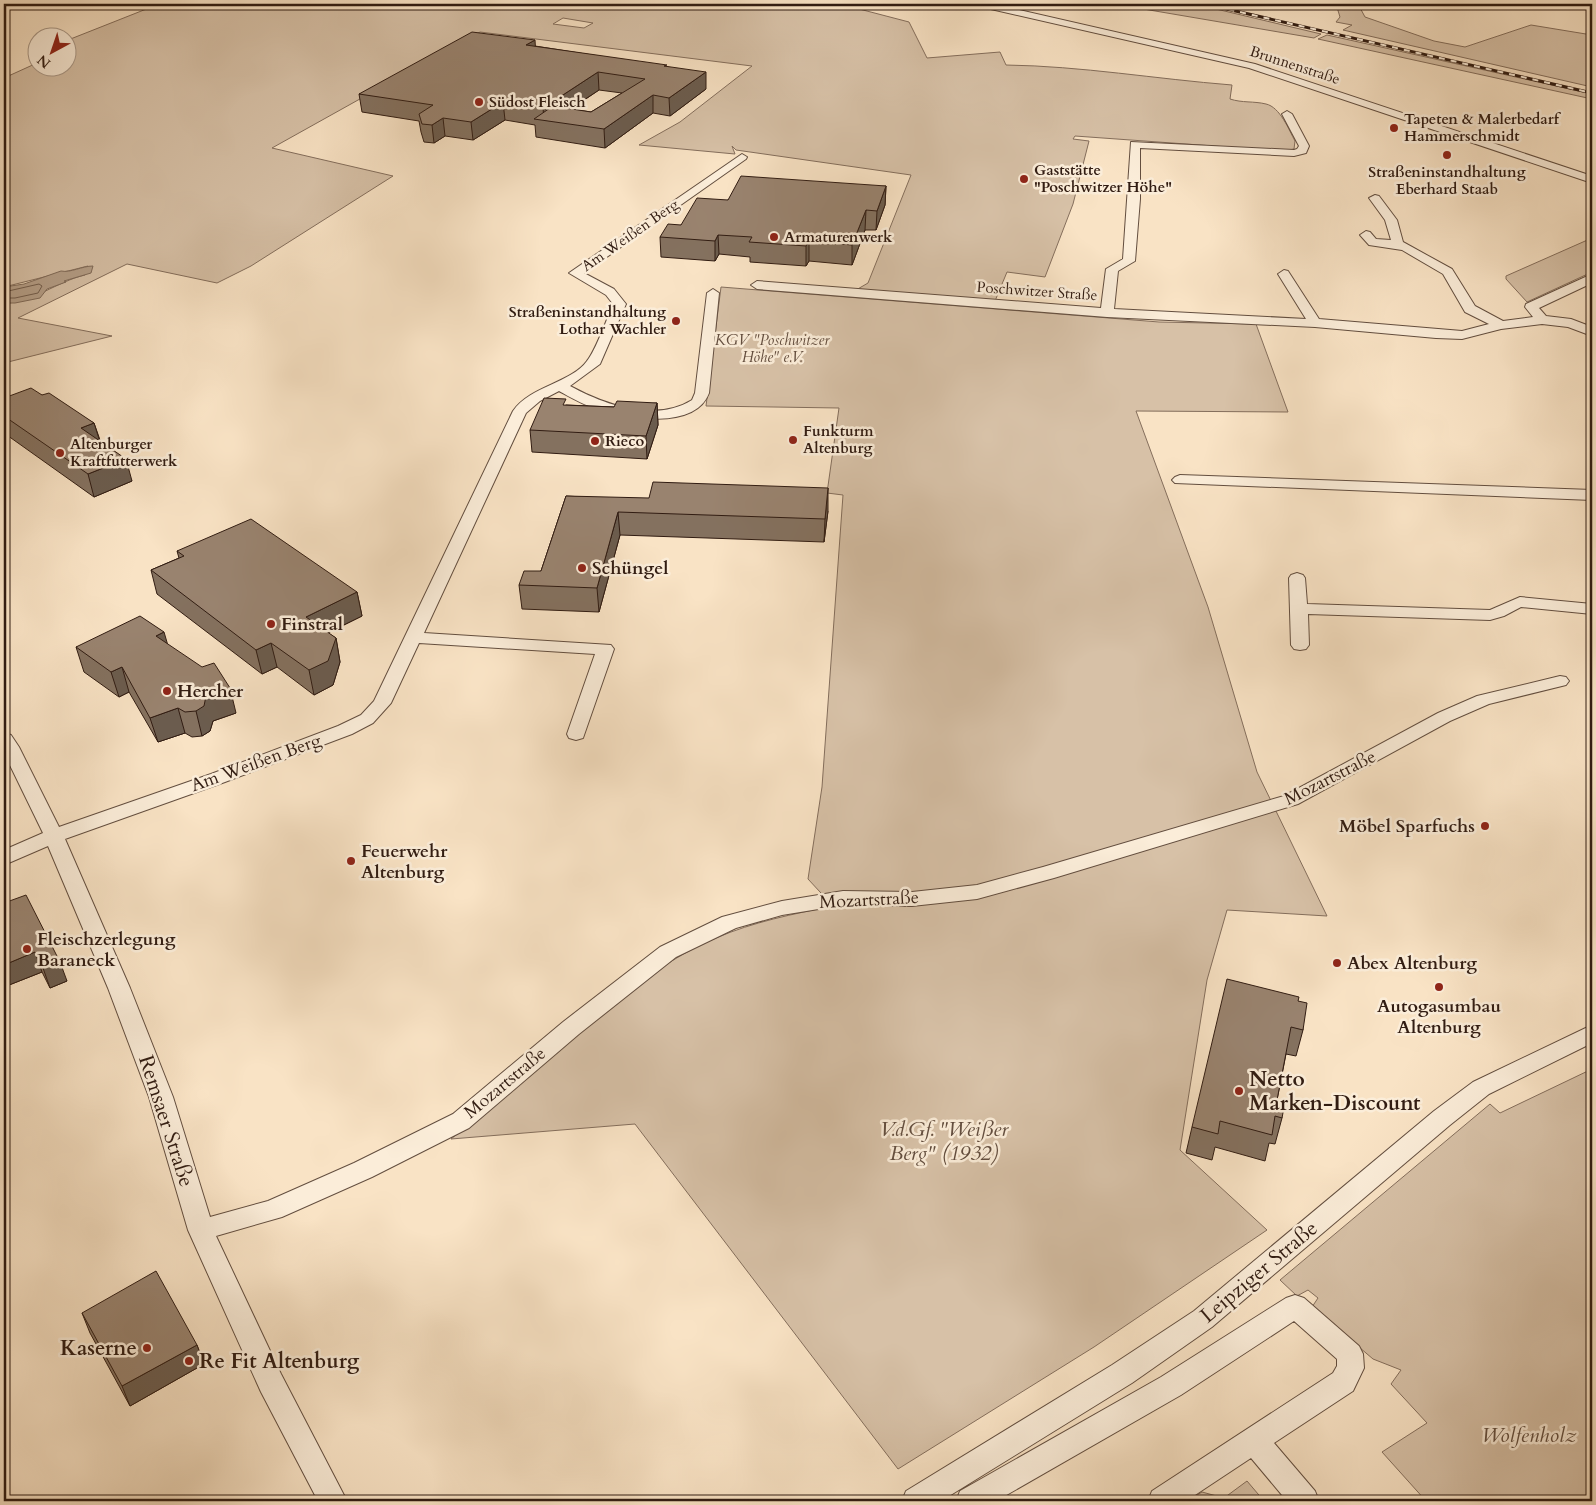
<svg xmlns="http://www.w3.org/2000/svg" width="1596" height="1505" font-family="Cardo,serif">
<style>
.green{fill:#d7c1a7;stroke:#846e5c;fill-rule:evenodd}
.water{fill:#b59f88;stroke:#806b59}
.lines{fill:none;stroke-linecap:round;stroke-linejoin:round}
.shore{stroke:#735e4d;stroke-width:1}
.minor-casing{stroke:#634e3f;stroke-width:2}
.minor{fill:#fbedd9;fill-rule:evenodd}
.rail-casing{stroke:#311c12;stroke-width:3}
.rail{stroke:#fbedd9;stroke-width:2;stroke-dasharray:6;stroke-linecap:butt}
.wall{fill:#84715f;stroke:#311c12;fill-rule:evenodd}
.shaded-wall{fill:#6b5c4e;stroke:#311c12}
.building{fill:#99836f;stroke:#311c12}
.poi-dot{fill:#8f2418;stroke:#fbedd9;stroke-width:2}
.labels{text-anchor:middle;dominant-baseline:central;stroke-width:5;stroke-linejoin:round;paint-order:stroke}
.far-street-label{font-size:15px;fill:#311c12;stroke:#fbedd9}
.far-poi-label{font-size:15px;font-weight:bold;fill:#311c12;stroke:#fbedd9;text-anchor:start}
.far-park-label{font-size:15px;font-style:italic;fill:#634e3f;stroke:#fbedd9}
.poi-label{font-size:18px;font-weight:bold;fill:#311c12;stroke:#fbedd9;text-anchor:start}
.street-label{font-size:18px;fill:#311c12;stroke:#fbedd9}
.near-poi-label{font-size:21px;font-weight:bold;fill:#311c12;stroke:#fbedd9;text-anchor:start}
.near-street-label{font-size:21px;fill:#311c12;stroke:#fbedd9}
.near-park-label{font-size:21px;font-style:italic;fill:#634e3f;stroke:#fbedd9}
</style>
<rect width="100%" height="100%" fill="#f9e3c5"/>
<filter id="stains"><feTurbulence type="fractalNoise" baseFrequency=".004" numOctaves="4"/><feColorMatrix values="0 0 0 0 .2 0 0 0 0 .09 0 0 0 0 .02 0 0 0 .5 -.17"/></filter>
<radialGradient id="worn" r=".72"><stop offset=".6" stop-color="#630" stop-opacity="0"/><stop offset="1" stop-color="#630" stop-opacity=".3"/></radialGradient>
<path class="green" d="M159,4h681l69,18 18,36 73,-6 6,13c75,1 150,14 226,20l-2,14c12,4 24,2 36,5 14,3 23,26 29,37l-1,8 -11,2 -208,-15 -2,3 16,2 -16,63 -28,73 -38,-5 -12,29 -139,-11 12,-7 43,-108 -175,-25 -4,-4 3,8 -96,-9 41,-23 72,-56 -272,-34 -208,116 121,28 -142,90 -34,17 -90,-19 -109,54 94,18 -108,27v-60c26,1 54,-22 81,-28l3,-9 -84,21v-209l33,-15 1,5h30v-18l1,-1 -1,-9zM563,18l30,5 -9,5 -31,-4z
M1114,4h81l126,30 -7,4z
M1336,4h22l7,13 69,24 31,6 66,-22 61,10v52l-249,-57 9,-5 -16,-3 4,-5z
M1327,35l265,59v5l-274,-60z
M1592,238v34l-65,30 -21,-23v-3z
M721,287l438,35 97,2 32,88 -152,-1 72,196 49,165 70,144 -100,-6 -20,70 -27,170 87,80 -173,117 -196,122 -263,-345 -184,15c36,-28 71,-57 105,-87 49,-42 100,-89 160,-114 37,-16 77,-24 117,-32l-25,-27 14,-92 21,-292 -16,-2 12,-85 -133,-2z
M1592,1069v432h-166l-44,-49 45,-29 -36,-39 10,-14 -28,-11 -61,-52 6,-9 -10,-8 -11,6 -17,-16 210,-176 10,9z
M1247,1481l17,20h-77l15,-9 22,6z"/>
<path class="water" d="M93,266l-2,7 -27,8 2,1 -19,7 -7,9 -25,5h-11v-16l20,-3 37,-13c10,2 21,-5 32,-5z"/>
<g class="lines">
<path class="shore" d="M4,292l35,-8 3,2 -4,7 -23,5h-11"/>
<defs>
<path id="minor" d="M978,4h15l262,60 337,112v7l-343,-115 -267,-61z
M1287,111l5,3 17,32 -3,7 -12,3 -154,-8v51l-5,62 -17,10 -4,38 192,10 -28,-45 6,-4 4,1 31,48 143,12 27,-7 -24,-12 -22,-38 -41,-24 -33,-5 -9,-10 6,-4 4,1 6,7 15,1 -6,-20 -16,-22 6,-3 4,1 18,24 6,22 49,27 23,37 28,15 30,-4 -8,-10 1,-3 66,-30v9l-53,25 7,8 25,3 21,8v9l-24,-9 -26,-3 -41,5 -39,10 -26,-1 -121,-11 -208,-10 -350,-28 -6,-4 6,-4 344,27 5,-39 17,-10 8,-117 163,8 3,-1 2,-3 -17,-32z
M742,154l5,3 -1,2 -162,114 30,16 12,15 -26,60 -30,22c35,19 85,37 122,14l3,-7 12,-100 6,-4 6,4 -10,100c-14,38 -86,26 -115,15 -12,-4 -24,-11 -35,-17l-19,10 -14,12 -102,220 187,12 3,4 -31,89 -7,2 -7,-2 -2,-4 28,-80 -176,-11 -28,60 -18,20 -21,11 -127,48 -160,57 65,149 43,109 37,120 58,-16 86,-38 99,-49 110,-92 97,-75 62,-30 60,-16 61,-10 69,1 65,-7 66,-18 241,-71 154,-83 39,-17 83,-20 6,1 3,4 -3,4 -77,19 -39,17 -152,83 -244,74 -77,21 -65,7 -69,-1 -61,10 -46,13 -60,29 -97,77 -110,94 -97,49 -90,40 -66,19 65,138 66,127h-29l-57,-109 -73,-162 -39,-133 -41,-109 -60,-142 -44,19v-15l39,-17 -39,-80v-20l7,2 8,12 40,80 152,-53 127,-48 23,-11 13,-14 139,-290c17,-25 58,-28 74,-50 9,-11 20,-42 26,-57l-7,-9 -37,-22z
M1180,475l412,15v10l-417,-17 -3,-3 3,-3z
M1297,573l6,2 2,3 2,26 183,6 30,-13 72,7v10l-71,-7 -17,9 -14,4 -182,-6 1,31 -3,4 -6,1 -6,-1 -3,-4 -2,-67 2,-3z
M1592,1025v18l-103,51 -39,31 -238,202 -80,56 -191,118h-39l4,-10 206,-126 82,-54 240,-200 39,-29z
M1295,1295l9,3 55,48 4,8 1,14 -11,23 -79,52 41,48 4,10h-32l-36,-43 -65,43h-38l4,-10 181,-118 4,-7v-7l-43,-38 -113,74 -185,106h-40l4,-10 201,-114 125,-79z"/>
</defs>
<use href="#minor" class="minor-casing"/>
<use href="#minor" class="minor"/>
<defs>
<path id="rail" d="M1205,4l387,89"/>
</defs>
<use href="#rail" class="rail-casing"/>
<use href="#rail" class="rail"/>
</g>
<path class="wall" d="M535,46l133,21 38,22 -36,27 -17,-3 -48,35 -69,-11 -1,-12 -30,-5 -32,20 -28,-4 -11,7 -10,-1 -3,-10 -2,-11 -57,-9 -3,-18zM599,90l23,3 -31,19 -20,-3z
M886,186l-1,19 -9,25h-11l-13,35 -43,-4 -3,5 -56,-4v-5l-31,-3 -4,7 -54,-4 -1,-20 21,-12 47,-25z
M42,395l52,28 6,17 32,41 -38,16 -90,-64v-35z
M657,403l1,22 -11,34 -115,-7 -2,-22 36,-25 48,2z
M566,496l262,15 -4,31 -204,-7 -21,77 -77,-3 -3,-24 22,-14z
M177,551l180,41 5,24 -34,17 8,5 4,24 -7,23 -19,10 -37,-28 -15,7 -105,-80 -6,-24 28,-12z
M167,644l69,69 -23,8 -3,10 -8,5 -10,1 -7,-4 -27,9 -29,-50 -10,5 -35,-25 -8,-25z
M4,903l63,78 -17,7 -8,-16 -38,15z
M1298,1001l5,29 -7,26 -10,-2 -9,46 5,18 -7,26 -6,-1 -4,18 -50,-14 -3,13 -26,-7 6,-26z
M82,1313l115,32 7,19 -74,42 -40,-73z"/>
<path class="shaded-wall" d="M535,40l1,17 -10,-12z
M598,72l1,18 -47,31 -8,-1 -1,-12z
M706,72v17l-36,27 -1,-18z
M653,95v18l-48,35 -1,-19z
M503,102l2,18 -32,20 -2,-18z
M443,118l2,18 -11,7 -2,-18z
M886,186l-1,19 -9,25 1,-19z
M866,210l-1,20 -13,35v-20z
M718,235l1,19 -4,7v-20z
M809,241v20l-3,5v-20z
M657,403l1,22 -11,34 -1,-23z
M94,423l7,22 -20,-17z
M126,459l6,22 -38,16 -6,-23z
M828,488v23l-4,31 1,-23z
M618,512l2,23 -21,77 -2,-24z
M357,592l5,24 -51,25 -5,-24z
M164,632l7,24 -15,-20z
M336,638l4,24 -7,23 -19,10 -5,-25z
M271,643l6,24 -15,7 -6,-24z
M122,667l7,25 -10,5 -8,-25z
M230,688l6,25 -23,8 -3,10 -8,5 -6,-25 10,-15z
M178,708l7,25 -27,9 -8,-24z
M35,952l7,20 -38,15v-22z
M60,962l7,19 -17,7 -7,-20z
M197,1345l7,19 -74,42 -8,-20z"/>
<path class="building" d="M472,32l63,8 -9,5 141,20 -3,1 42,6 -37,26 -16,-3 -49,34 -70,-10 19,-13 38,6 54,-33 -47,-7 -55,36 -40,-6 -32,20 -28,-4 -11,7 -10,-1 -3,-10 14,-9 -74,-11z
M741,176l145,10 -9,25 -11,-1 -14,35 -43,-4 -3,5 -57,-4 3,-5 -34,-2 -3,6 -55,-4 8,-13 13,1 16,-27 31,2z
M31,388l11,7 7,-2 45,30 -13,5 45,31 -38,15 -84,-58v-18z
M544,398l22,1 -3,6 51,2 3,-6 40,2 -11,33 -116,-6z
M653,482l175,6 -3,31 -207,-7 -21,76 -78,-3 5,-14h17l25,-75 83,2z
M251,519l106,73 -51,25 30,21 -8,23 -19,9 -38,-27 -15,7 -105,-80 33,-14 -7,-5z
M140,616l24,16 -8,4 46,31 12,-4 16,25 -24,8 -2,10 -8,5 -11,1 -7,-4 -28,10 -28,-51 -11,5 -35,-25z
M26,895l34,67 -17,6 -8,-16 -31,13v-62z
M1227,979l72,18 -1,4 9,2 -4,27 -12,-3 -14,73 8,2 -3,16 -7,-2 -3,19 -52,-14 -2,13 -26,-7z
M156,1271l41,74 -75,41 -40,-73z"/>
<g class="poi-dot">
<circle cx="479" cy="102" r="5"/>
<circle cx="1394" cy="128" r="5"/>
<circle cx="1447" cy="155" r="5"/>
<circle cx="1024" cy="179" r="5"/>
<circle cx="774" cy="237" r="5"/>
<circle cx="676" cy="321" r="5"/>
<circle cx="793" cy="440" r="5"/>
<circle cx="595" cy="441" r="5"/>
<circle cx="60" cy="453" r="5"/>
<circle cx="582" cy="568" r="5"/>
<circle cx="271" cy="624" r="5"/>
<circle cx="167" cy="691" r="5"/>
<circle cx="1485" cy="826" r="5"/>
<circle cx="351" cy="861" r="5"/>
<circle cx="27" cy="949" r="5"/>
<circle cx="1337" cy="963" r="5"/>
<circle cx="1439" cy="987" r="5"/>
<circle cx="1239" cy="1091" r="5"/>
<circle cx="147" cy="1348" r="5"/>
<circle cx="189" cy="1361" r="5"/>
</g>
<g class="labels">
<g class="far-street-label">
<text transform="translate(1295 65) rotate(18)">Brunnenstraße</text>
<text transform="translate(630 235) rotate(-35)">Am Weißen Berg</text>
<text transform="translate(1037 291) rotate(4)">Poschwitzer Straße</text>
</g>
<g class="far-poi-label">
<text x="489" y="102">Südost Fleisch</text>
<text x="1404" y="119">Tapeten &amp; Malerbedarf<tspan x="1404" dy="17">Hammerschmidt</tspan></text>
<text x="1034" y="170">Gaststätte<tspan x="1034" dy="17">"Poschwitzer Höhe"</tspan></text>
<text x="1447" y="172" text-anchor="middle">Straßeninstandhaltung<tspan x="1447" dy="17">Eberhard Staab</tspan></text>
<text x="784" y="237">Armaturenwerk</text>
<text x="666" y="312" text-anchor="end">Straßeninstandhaltung<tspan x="666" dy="17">Lothar Wachler</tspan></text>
<text x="803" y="431">Funkturm<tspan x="803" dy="17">Altenburg</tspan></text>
<text x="605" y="441">Rieco</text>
<text x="70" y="444">Altenburger<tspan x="70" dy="17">Kraftfutterwerk</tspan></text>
</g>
<g class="far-park-label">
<text x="772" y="340">KGV "Poschwitzer<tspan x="772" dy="17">Höhe" e.V.</tspan></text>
</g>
<g class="poi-label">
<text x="592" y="568">Schüngel</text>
<text x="281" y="624">Finstral</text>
<text x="177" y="691">Hercher</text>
<text x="1475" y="826" text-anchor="end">Möbel Sparfuchs</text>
<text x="361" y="851">Feuerwehr<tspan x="361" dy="21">Altenburg</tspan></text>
<text x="37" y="939">Fleischzerlegung<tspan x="37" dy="21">Baraneck</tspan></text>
<text x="1347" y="963">Abex Altenburg</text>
<text x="1439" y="1006" text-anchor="middle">Autogasumbau<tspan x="1439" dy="21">Altenburg</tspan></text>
</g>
<g class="street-label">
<text transform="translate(256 763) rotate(-20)">Am Weißen Berg</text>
<text transform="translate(1330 778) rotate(-27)">Mozartstraße</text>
<text transform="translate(869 900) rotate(-3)">Mozartstraße</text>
<text transform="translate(505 1083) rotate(-40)">Mozartstraße</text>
</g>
<g class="near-poi-label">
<text x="1249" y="1079">Netto<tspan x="1249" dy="24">Marken-Discount</tspan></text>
<text x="137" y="1348" text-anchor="end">Kaserne</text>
<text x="199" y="1361">Re Fit Altenburg</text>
</g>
<g class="near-street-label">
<text transform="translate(166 1121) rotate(72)">Remsaer Straße</text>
<text transform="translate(1259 1272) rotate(-40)">Leipziger Straße</text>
</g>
<g class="near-park-label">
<text x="944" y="1129">V.d.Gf. "Weißer<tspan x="944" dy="24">Berg" (1932)</tspan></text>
<text x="1529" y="1435">Wolfenholz</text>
</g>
</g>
<rect width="1596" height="1505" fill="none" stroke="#f9e3c5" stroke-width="20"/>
<rect x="5" y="5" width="1586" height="1495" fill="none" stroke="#311c12" stroke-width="2.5"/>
<rect x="10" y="10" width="1576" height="1485" fill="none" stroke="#311c12"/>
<g transform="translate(52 52) rotate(220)"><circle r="24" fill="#fbedd9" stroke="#aa9989"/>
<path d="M0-4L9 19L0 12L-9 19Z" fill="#8f2418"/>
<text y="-8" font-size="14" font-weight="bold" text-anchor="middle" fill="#311c12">N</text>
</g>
<rect width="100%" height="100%" filter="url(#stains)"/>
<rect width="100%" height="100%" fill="url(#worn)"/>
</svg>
